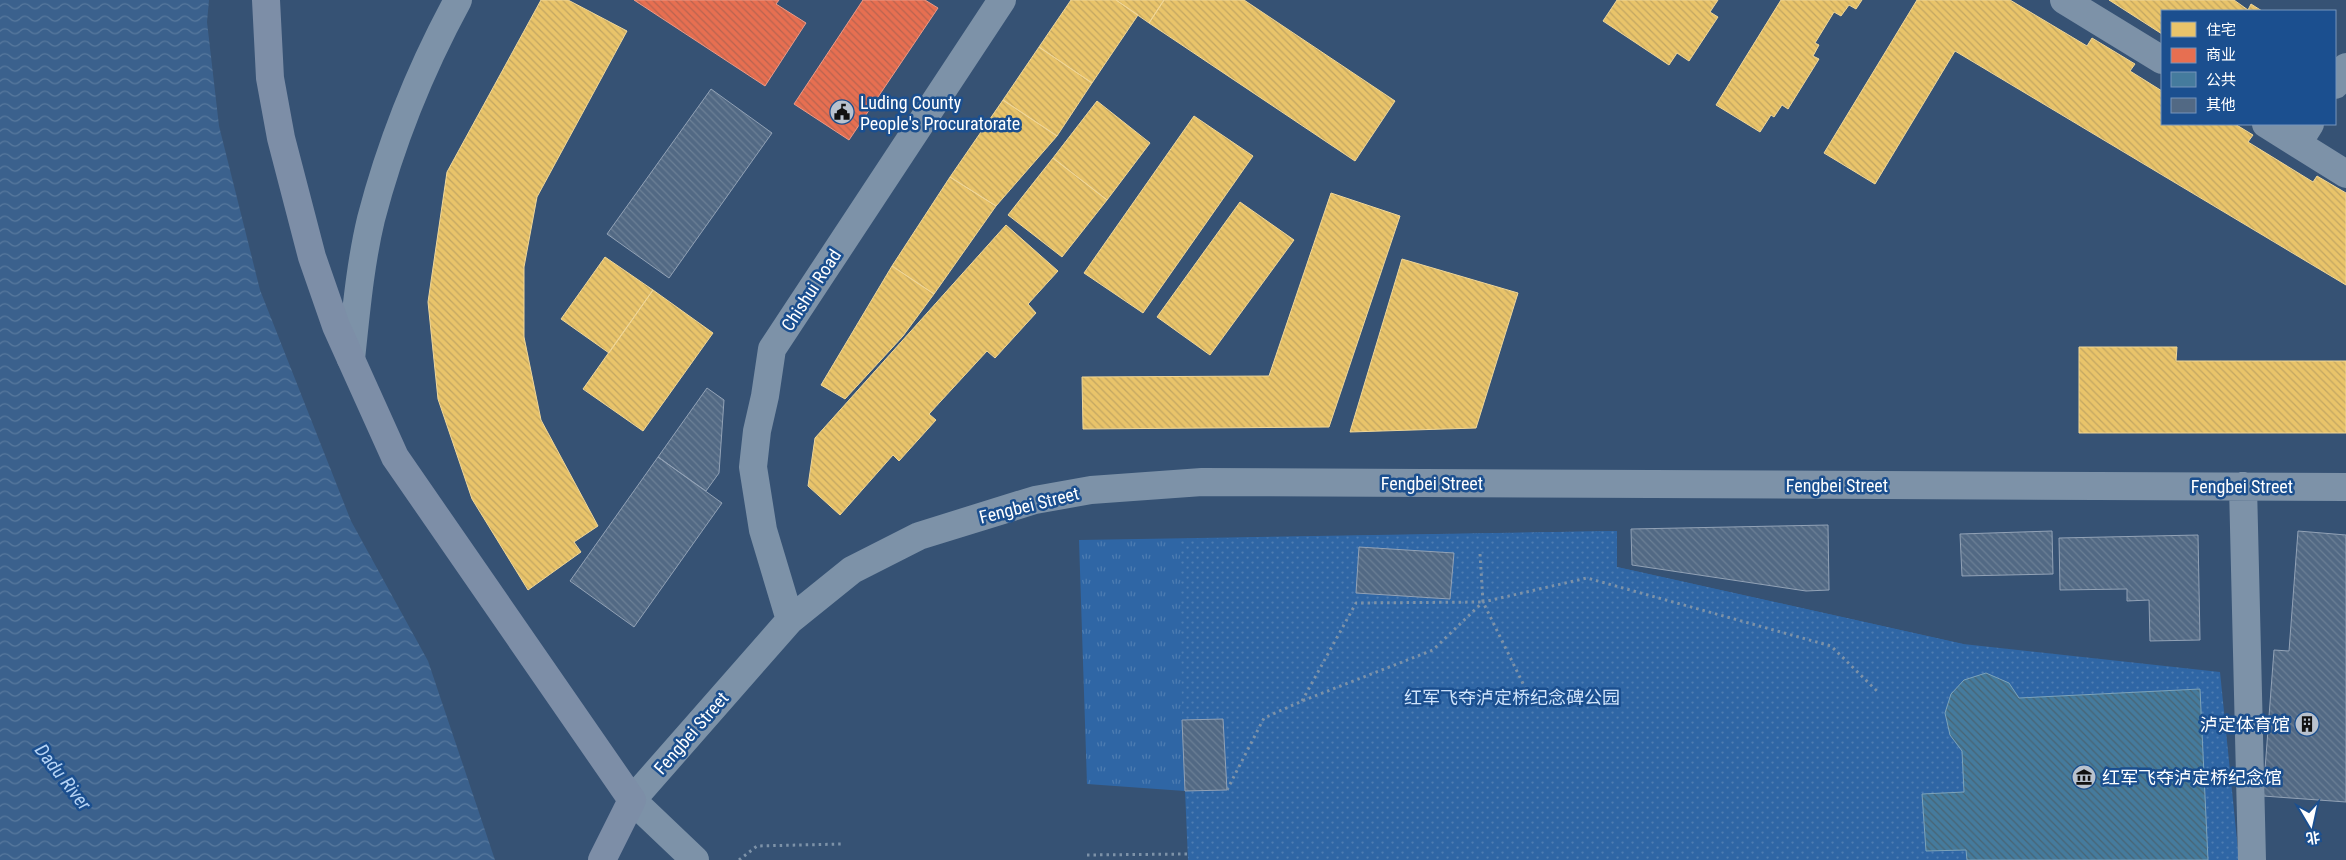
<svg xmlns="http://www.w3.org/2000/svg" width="2346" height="860" font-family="'Roboto Condensed','Noto Sans SC',sans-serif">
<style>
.grass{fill:url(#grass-tufts)}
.park{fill:url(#park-dots)}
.water{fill:url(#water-waves)}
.homes{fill:url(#homes-back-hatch);stroke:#f0d697}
.shops{fill:url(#shops-back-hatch);stroke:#ee9a85}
.public{fill:url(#public-back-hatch);stroke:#7da3ba}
.building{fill:url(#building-back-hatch);stroke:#92a2b6}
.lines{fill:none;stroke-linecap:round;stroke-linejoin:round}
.path{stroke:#7d92a8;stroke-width:3;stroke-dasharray:2.5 4;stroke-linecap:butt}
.minor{stroke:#7d92a8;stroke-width:28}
.major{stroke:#7d8ea7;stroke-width:28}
.labels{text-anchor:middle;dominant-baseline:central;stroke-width:5;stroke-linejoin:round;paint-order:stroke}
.poi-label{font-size:18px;fill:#fff;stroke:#1b4f8f;text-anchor:start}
.street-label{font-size:18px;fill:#fff;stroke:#1b4f8f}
.park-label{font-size:18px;fill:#cfe3fa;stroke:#1b4f8f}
.water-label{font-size:19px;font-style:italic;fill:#b5d3f5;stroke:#1b4f8f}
</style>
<defs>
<pattern id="grass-tufts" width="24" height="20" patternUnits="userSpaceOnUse" patternTransform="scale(1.25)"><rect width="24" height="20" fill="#2f66a5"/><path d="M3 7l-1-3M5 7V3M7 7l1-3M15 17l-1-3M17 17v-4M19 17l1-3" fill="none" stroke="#4e7db2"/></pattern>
<pattern id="park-dots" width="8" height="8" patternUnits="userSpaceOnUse" patternTransform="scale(1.25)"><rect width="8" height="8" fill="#2f66a5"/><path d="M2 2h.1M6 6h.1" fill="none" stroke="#4e7db2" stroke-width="1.8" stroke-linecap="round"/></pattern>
<pattern id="water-waves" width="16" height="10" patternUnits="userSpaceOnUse" patternTransform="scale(1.25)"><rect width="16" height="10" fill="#3b618d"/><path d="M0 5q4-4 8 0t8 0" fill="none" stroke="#58799e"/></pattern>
<pattern id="homes-back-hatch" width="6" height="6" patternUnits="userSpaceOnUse" patternTransform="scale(1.25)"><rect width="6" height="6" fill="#e9c46a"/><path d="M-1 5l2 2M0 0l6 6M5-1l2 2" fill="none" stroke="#c2a662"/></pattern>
<pattern id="shops-back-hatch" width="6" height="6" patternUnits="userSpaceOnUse" patternTransform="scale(1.25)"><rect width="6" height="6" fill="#e76f51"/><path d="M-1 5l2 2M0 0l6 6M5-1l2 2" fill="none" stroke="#b86450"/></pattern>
<pattern id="public-back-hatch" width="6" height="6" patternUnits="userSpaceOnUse" patternTransform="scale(1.25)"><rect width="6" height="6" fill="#457b9d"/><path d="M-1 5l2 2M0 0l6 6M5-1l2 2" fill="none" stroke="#486474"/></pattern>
<pattern id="building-back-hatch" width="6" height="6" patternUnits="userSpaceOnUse" patternTransform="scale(1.25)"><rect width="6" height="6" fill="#526984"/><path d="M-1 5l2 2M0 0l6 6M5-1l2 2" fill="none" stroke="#6c8096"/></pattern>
</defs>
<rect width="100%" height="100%" fill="#365274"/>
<path class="grass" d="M1617,531v36l346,77 -781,76 3,71 -98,-7 -8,-244z"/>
<path class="park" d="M1617,531v36l346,77 257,28 19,188h-1051l-6,-140 -2,-181z"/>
<path class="water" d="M0,0h209l-2,22 12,104 41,164 91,231 77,140 67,199h-495z"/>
<path class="homes" d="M541,0h27l59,31 -90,166 -13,70v70l17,83 57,106 -24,16 7,10 -53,38 -56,-91 -34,-100 -10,-97 19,-130z
M1071,0h45l22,15 -46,68 -53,-36z
M1116,0h48l-15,23z
M1164,0h80l151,101 -40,60 -206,-138z
M1617,0h101l-8,12 8,5 -29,44 -12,-8 -8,12 -66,-44z
M1781,0h81l-6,9 -7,-4 -8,11 -7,-4 -19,31 4,2 -6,11 6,3 -31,50 -6,-4 -8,12 -3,-2 -11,17 -44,-27z
M1917,0h93l77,46 5,-8 43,26 -5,7 32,20v33h73l18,11 -5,7 65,40 4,-6 29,17v92l-391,-234 -80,133 -51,-31z
M2109,0h125l14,10 3,-6 11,7h-100v23z
M1039,47l53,36 -35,53 -54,-36z
M1003,100l54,36 -61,70 -46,-29z
M1097,101l53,42 -43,57 -54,-42z
M1194,116l59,40 -110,157 -59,-40z
M1053,158l54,42 -45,57 -54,-42z
M950,177l46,29 -62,88 -42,-28z
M1331,193l69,23 -71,211 -246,2 -1,-52 187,-1z
M1240,202l54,38 -84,115 -53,-38z
M1006,225l52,46 -30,33 8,9 -41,45 -8,-7 -58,63 7,6 -37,41 -6,-6 -53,60 -32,-29 7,-48z
M605,257l48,33 -44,63 -48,-34z
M1402,259l116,34 -42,135 -126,4z
M892,266l42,28 -31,42 -58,63 -24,-14z
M653,290l60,43 -70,98 -60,-42z
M2079,347h98l-1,14h170v72h-267z"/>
<path class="shops" d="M634,0h145l-3,4 30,19 -41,63z
M863,0h62l13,8 -89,132 -55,-36z"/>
<path class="public" d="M1986,673l23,10 10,15 181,-9 8,171h-241l-1,-10 -40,1 -4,-57 42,-2 -2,-41 -12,-16 -5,-22 6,-19 13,-14z"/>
<path class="building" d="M711,89l61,44 -103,145 -62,-44z
M707,388l17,12 -5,73 -13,18 -48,-34z
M658,457l64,46 -88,124 -64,-46z
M1828,525l1,65 -23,1 -174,-26 -1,-36z
M2052,531l1,43 -91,2 -2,-42z
M2298,531l48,4v267l-83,-6 11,-146 15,1z
M2198,535l2,105 -50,1 -1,-41 -22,1v-12l-67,1 -1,-52z
M1359,547l95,6 -4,46 -94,-6z
M1223,719l4,71 -42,1 -3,-71z"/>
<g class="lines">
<path class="path" d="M1480,554l3,48 51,104
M1302,701l54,-98 126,-1
M1227,790l37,-72 38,-17 131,-51 50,-48 104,-24 244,68 48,47
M1087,855l100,-1
M739,860l18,-14 85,-2"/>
<path class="minor" d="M2064,0l98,60
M2335,85l11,-18
M2266,124l80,50
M2298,143l12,-19
M351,359c5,-46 9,-94 20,-140 20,-77 49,-149 87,-219
M2243,486l9,374
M790,620l-27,-90 -10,-63 4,-36 8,-35 7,-47 230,-349
M695,860l-63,-60 158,-180 62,-50 67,-34 116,-36 56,-10 111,-8 1144,5"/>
<path class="major" d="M266,0l4,78 11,60 31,119 24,69 59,131 237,343 -30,60"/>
</g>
<defs>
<symbol id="civic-disc" viewBox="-11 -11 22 22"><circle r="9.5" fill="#b9c2ce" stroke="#1b4f8f"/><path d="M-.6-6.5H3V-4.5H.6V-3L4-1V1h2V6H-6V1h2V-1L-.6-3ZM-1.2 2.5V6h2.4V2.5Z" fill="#111"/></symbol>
<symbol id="building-disc" viewBox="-11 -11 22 22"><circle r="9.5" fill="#b9c2ce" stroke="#1b4f8f"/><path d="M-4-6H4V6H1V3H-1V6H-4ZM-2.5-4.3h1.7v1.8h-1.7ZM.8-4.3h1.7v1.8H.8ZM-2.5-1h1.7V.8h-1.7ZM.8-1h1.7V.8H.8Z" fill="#111"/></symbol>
<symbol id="museum-disc" viewBox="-11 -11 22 22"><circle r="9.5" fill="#b9c2ce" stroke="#1b4f8f"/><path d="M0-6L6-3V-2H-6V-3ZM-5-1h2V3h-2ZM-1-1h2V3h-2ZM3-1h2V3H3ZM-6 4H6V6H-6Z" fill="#111"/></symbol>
</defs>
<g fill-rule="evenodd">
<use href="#civic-disc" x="828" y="98" width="28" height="28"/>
<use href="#building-disc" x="2293" y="710" width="28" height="28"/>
<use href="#museum-disc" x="2070" y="763" width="28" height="28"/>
</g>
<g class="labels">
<g class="poi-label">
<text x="860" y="102">Luding County<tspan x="860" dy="21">People's Procuratorate</tspan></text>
<text x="2290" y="724" text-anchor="end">泸定体育馆</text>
<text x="2102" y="777">红军飞夺泸定桥纪念馆</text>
</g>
<g class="street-label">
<text transform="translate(811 290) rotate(-57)">Chishui Road</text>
<text x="1432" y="483">Fengbei Street</text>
<text x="1837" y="485">Fengbei Street</text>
<text x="2242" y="486">Fengbei Street</text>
<text transform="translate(1029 505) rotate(-14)">Fengbei Street</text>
<text transform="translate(691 733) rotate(-49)">Fengbei Street</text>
</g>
<g class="park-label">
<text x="1512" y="697">红军飞夺泸定桥纪念碑公园</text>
</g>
<g class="water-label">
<text transform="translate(63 777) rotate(52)">Dadu River</text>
</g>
</g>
<rect x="2161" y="10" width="175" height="115" fill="#1b4f8f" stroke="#7695bc"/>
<rect x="2171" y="22" width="25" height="15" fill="#e9c46a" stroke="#7695bc"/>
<text x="2206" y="35" font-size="15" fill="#ffffff">住宅</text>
<rect x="2171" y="48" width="25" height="15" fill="#e76f51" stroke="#7695bc"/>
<text x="2206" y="60" font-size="15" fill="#ffffff">商业</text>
<rect x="2171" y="72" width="25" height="15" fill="#457b9d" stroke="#7695bc"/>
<text x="2206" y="85" font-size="15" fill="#ffffff">公共</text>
<rect x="2171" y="98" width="25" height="15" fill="#526984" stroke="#7695bc"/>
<text x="2206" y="110" font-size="15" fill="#ffffff">其他</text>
<g transform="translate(2311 825) rotate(171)" stroke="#1b4f8f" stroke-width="4" paint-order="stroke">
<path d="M0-4L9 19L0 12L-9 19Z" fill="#ffffff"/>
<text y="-8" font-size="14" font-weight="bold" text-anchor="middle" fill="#ffffff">北</text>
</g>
</svg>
